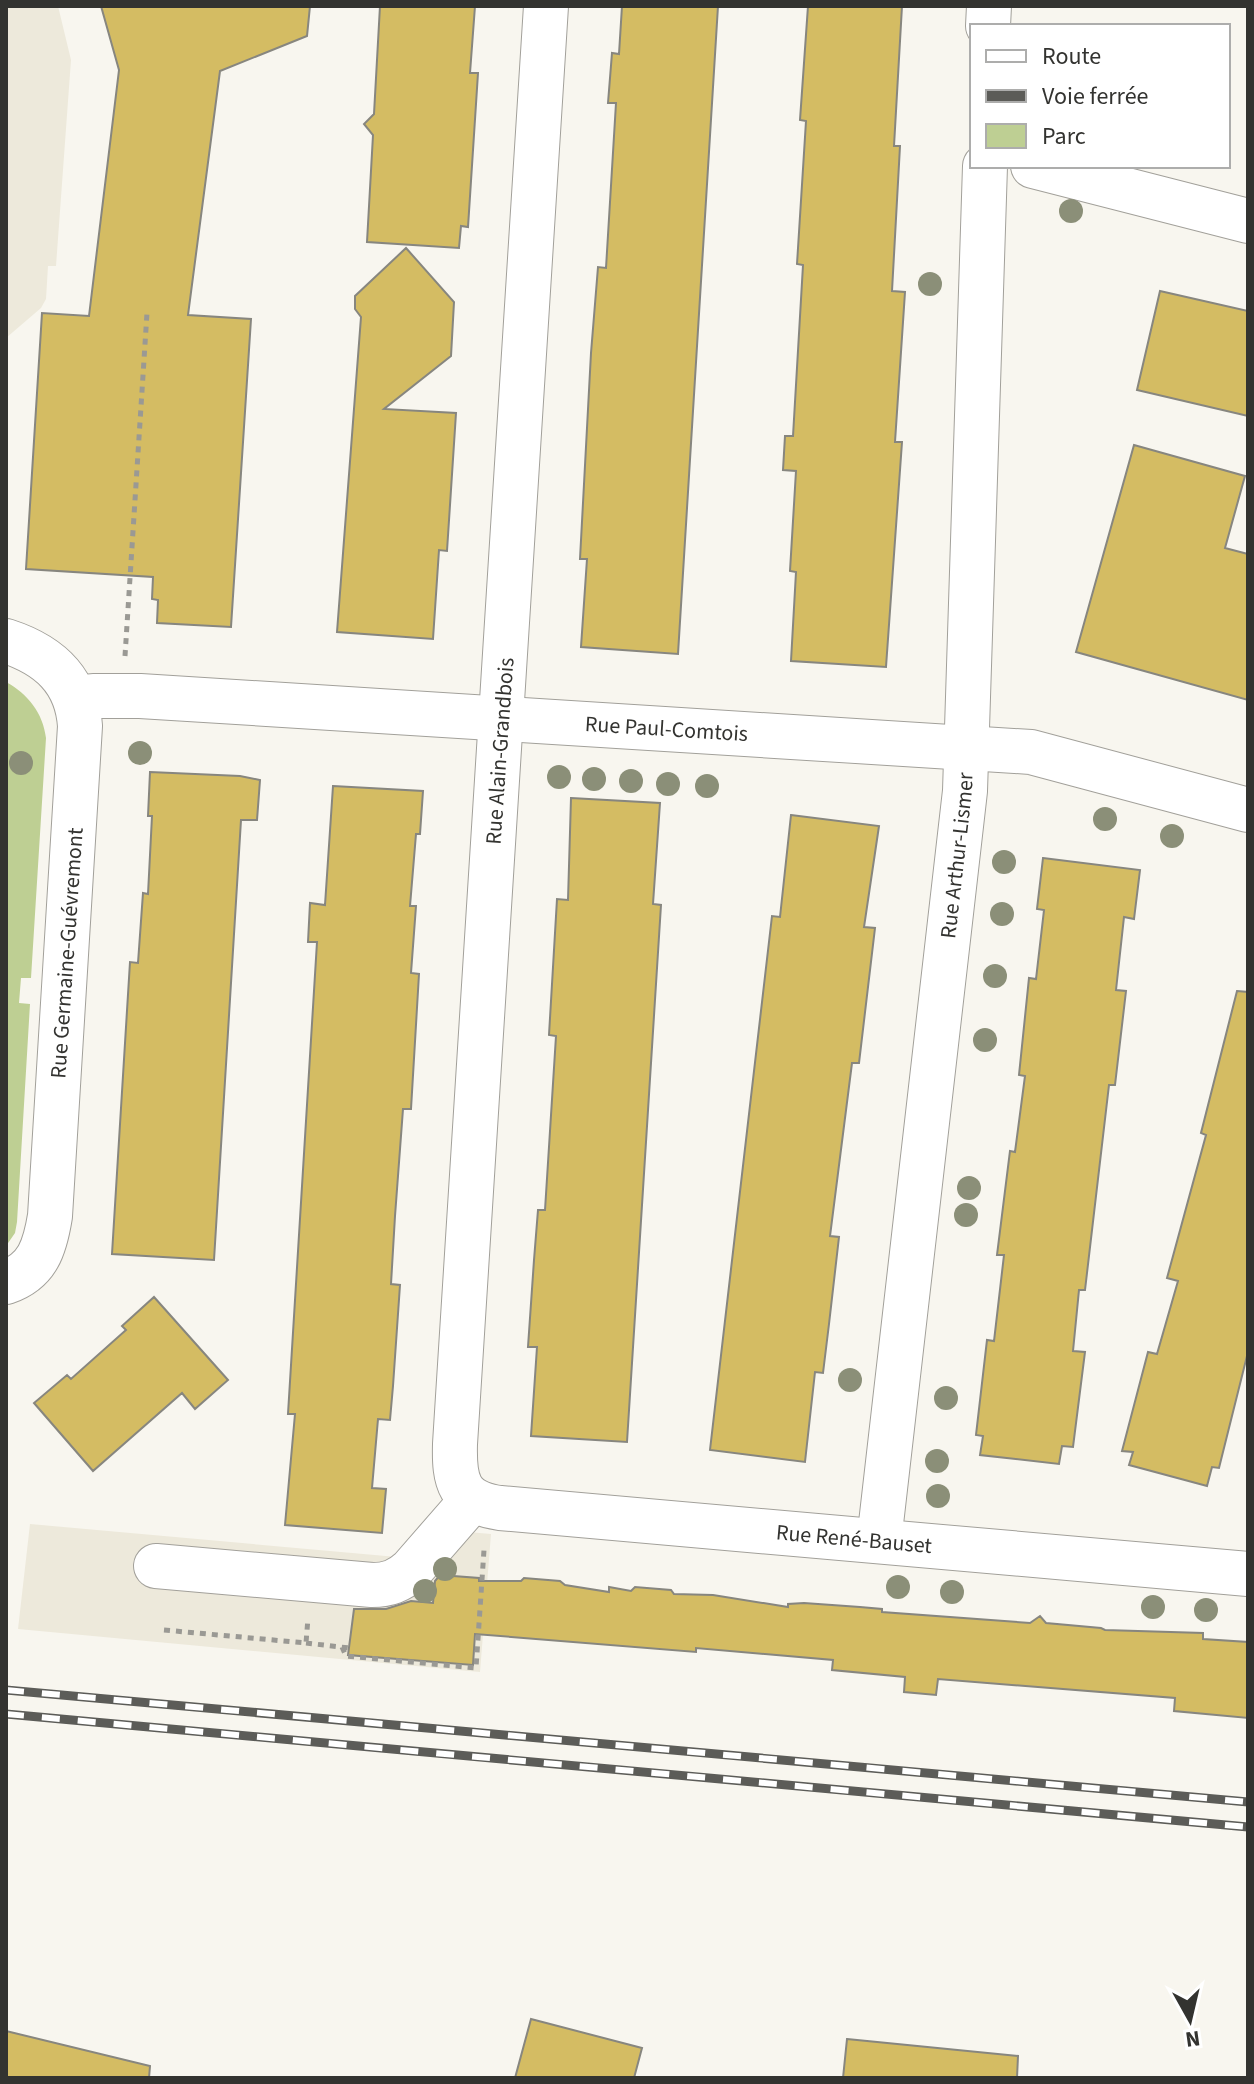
<svg xmlns="http://www.w3.org/2000/svg" width="1254" height="2084" font-family="'Source Sans 3',sans-serif">
<style>
.built{fill:#ede9db}
.green{fill:#becf93}
.building{fill:#d4bc63;stroke:#87867f;stroke-width:2}
.lines{fill:none;stroke-linecap:round;stroke-linejoin:round}
.minor-casing{stroke:#a2a09a;stroke-width:46}
.path{stroke:#9a9994;stroke-width:5;stroke-dasharray:6 6;stroke-linecap:butt}
.minor{stroke:#fff;stroke-width:44}
.rail-casing{stroke:#5c5c58;stroke-width:9}
.rail{stroke:#fff;stroke-width:6;stroke-dasharray:18;stroke-linecap:butt}
.tree{fill:#8b8f78}
.labels{text-anchor:middle;dominant-baseline:central;stroke-width:6;stroke-linejoin:round;paint-order:stroke}
.street-label{font-size:22px;fill:#333330;stroke:#fff}
</style>
<rect width="100%" height="100%" fill="#f8f6ef"/>
<path class="built" d="M6,6h52l13,54 -15,206h-8l-2,33 -5,9 -35,30z
M30,1524l367,33 71,-25 23,2 -11,138 -462,-43z"/>
<path class="green" d="M6,682c22,12 37,31 40,56l-15,240h-10l-2,25 11,1 -13,218 -2,11 -9,13z"/>
<path class="building" d="M101,6h209l-3,30 -87,35 -32,244 63,4 -20,308 -74,-4 1,-23 -6,-1 1,-22 -127,-8 16,-256 47,3 30,-246z
M380,6h95l-5,67h8l-10,154 -7,-1 -2,22 -92,-6 6,-107 -9,-11 10,-10z
M622,6h96l-40,648 -97,-7 6,-88h-7l11,-206 7,-86 8,1 10,-165h-8l4,-50 7,1z
M808,6h94l-8,140h6l-8,145 13,1 -10,150h7l-16,225 -95,-6 5,-89 -6,-1 6,-100 -13,-1 2,-34h8l10,-171 -6,-1 9,-143 -6,-1z
M406,248l48,54 -3,54 -67,53 72,4 -9,138 -8,-1 -6,89 -96,-7 24,-315 -6,-8v-13z
M1160,291l88,20v105l-111,-26z
M1134,445l111,31 -20,72 23,6v146l-172,-48z
M150,772l90,4 20,4 -3,40h-16l-27,440 -102,-6 18,-292 8,1 5,-70 5,1 4,-78h-4z
M333,786l90,5 -3,43h-4l-6,72h6l-5,67 8,1 -8,135h-8l-8,107 -4,68 9,1 -7,101 -3,34 -12,-1 -6,69 14,1 -4,44 -97,-8 10,-111h-7l29,-472h-9l2,-39 15,2z
M571,798l89,5 -7,101 8,1 -34,537 -96,-6 6,-89h-9l6,-87 4,-50h7l11,-174 -7,-1 8,-136 11,1z
M791,815l88,11 -15,101 11,1 -16,135h-7l-22,173 9,1 -10,87 -6,49 -8,-1 -10,90 -95,-12 62,-534 8,1z
M1043,858l97,12 -6,49 -10,-2 -8,73 10,1 -11,94h-6l-24,205h-6l-6,61 12,1 -12,95 -11,-1 -3,18 -79,-9 3,-19 -7,-1 11,-95 7,1 10,-86h-7l13,-104 5,1 10,-76 -6,-1 10,-97 7,1 8,-69 -7,-1z
M1237,991l11,1v360l-29,116 -7,-1 -5,19 -78,-21 4,-13 -11,-1 26,-99 9,2 21,-73 -11,-3 39,-143 -5,-2z
M154,1297l74,83 -33,29 -13,-16 -89,78 -59,-68 33,-28 4,4 55,-49 -4,-4z
M440,1575l39,3v3h42l3,-3 36,3 5,4 44,7v-5l22,4 4,-4 36,3 3,4 39,1 75,12v-3l16,-1 56,4 22,2v3l148,11 10,-7 6,7 55,5 4,2 98,3v6l45,3v76l-74,-7 1,-13 -237,-19 -2,16 -32,-3 1,-15 -73,-7 1,-10 -137,-12v4l-221,-18 -2,31 -125,-10 6,-46h32l25,-8 22,2 2,-22z
M531,2019l111,29 -8,30h-119z
M6,2031l144,35 -1,12h-143z
M847,2039l171,17 -1,22h-174z"/>
<g class="lines">
<defs>
<g id="minor">
<path id="s1" d="M546,6l-91,1438c-1,37 3,58 45,64l748,66"/>
<path d="M988,26l1,-20"/>
<path d="M1033,166l215,55"/>
<path d="M6,641c43,14 71,39 74,85l-30,490c-5,31 -12,55 -44,66"/>
<path id="s2" d="M76,700l17,-4h47l891,56 217,58"/>
<path id="s3" d="M879,1541l86,-750 20,-625"/>
<path d="M156,1566l216,19c16,0 27,-4 39,-15l61,-70"/>
</g>
</defs>
<use href="#minor" class="minor-casing"/>
<path class="path" d="M125,656l22,-343
M164,1630l142,13 2,-25
M306,1643l43,5
M342,1647l4,9 130,12 8,-118"/>
<use href="#minor" class="minor"/>
<defs>
<path id="rail" d="M6,1690l1242,112
M6,1714l1242,113"/>
</defs>
<use href="#rail" class="rail-casing"/>
<use href="#rail" class="rail"/>
</g>
<g class="tree">
<circle cx="1071" cy="211" r="12"/>
<circle cx="930" cy="284" r="12"/>
<circle cx="140" cy="753" r="12"/>
<circle cx="21" cy="763" r="12"/>
<circle cx="559" cy="777" r="12"/>
<circle cx="594" cy="779" r="12"/>
<circle cx="631" cy="781" r="12"/>
<circle cx="668" cy="784" r="12"/>
<circle cx="707" cy="786" r="12"/>
<circle cx="1105" cy="819" r="12"/>
<circle cx="1172" cy="836" r="12"/>
<circle cx="1004" cy="862" r="12"/>
<circle cx="1002" cy="914" r="12"/>
<circle cx="995" cy="976" r="12"/>
<circle cx="985" cy="1040" r="12"/>
<circle cx="969" cy="1188" r="12"/>
<circle cx="966" cy="1215" r="12"/>
<circle cx="850" cy="1380" r="12"/>
<circle cx="946" cy="1398" r="12"/>
<circle cx="937" cy="1461" r="12"/>
<circle cx="938" cy="1496" r="12"/>
<circle cx="445" cy="1569" r="12"/>
<circle cx="898" cy="1587" r="12"/>
<circle cx="425" cy="1591" r="12"/>
<circle cx="952" cy="1592" r="12"/>
<circle cx="1153" cy="1607" r="12"/>
<circle cx="1206" cy="1610" r="12"/>
</g>
<g class="labels">
<g class="street-label">
<text stroke="none"><textPath href="#s2" startOffset="592">Rue Paul-Comtois</textPath></text>
<text transform="translate(500 751) rotate(-86)">Rue Alain-Grandbois</text>
<text stroke="none"><textPath href="#s3" startOffset="690">Rue Arthur-Lismer</textPath></text>
<text transform="translate(67 953) rotate(-86)">Rue Germaine-Guévremont</text>
<text stroke="none"><textPath href="#s1" startOffset="1886">Rue René-Bauset</textPath></text>
</g>
</g>
<rect width="1254" height="2084" fill="none" stroke="#333330" stroke-width="16"/>
<rect x="970" y="24" width="260" height="144" fill="#ffffff" stroke="#adadac" stroke-width="2"/>
<rect x="986" y="50" width="40" height="12" fill="#ffffff" stroke="#adadac" stroke-width="2"/>
<text x="1042" y="64" font-size="24" fill="#333330">Route</text>
<rect x="986" y="90" width="40" height="12" fill="#5c5c58" stroke="#adadac" stroke-width="2"/>
<text x="1042" y="104" font-size="24" fill="#333330">Voie ferrée</text>
<rect x="986" y="124" width="40" height="24" fill="#becf93" stroke="#adadac" stroke-width="2"/>
<text x="1042" y="144" font-size="24" fill="#333330">Parc</text>
<g transform="translate(1190 2020) rotate(172)" stroke="#ffffff" stroke-width="6" paint-order="stroke">
<path d="M0-6L14 30L0 20L-14 30Z" fill="#333330"/>
<text y="-12" font-size="22" font-weight="bold" text-anchor="middle" fill="#333330">N</text>
</g>
</svg>
